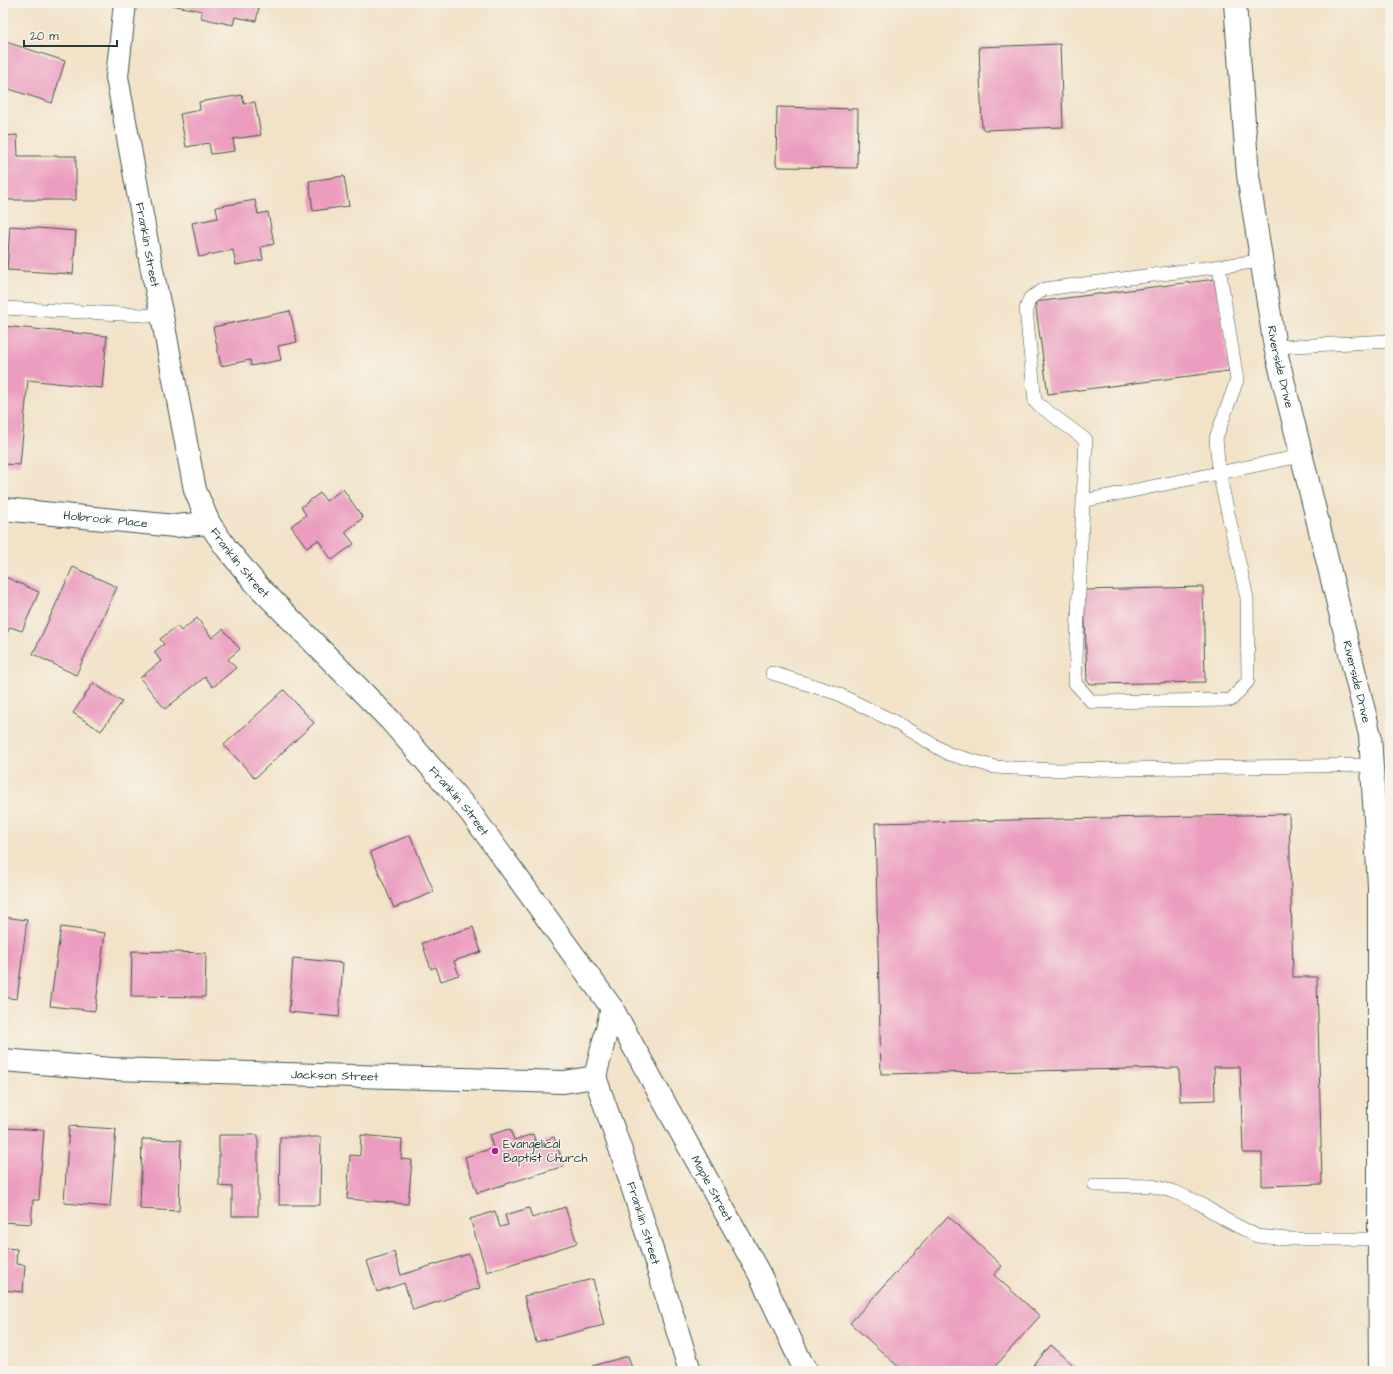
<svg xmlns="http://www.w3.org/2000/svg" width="1393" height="1374" font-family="'Architects Daughter',sans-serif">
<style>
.building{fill:#eb9cbf}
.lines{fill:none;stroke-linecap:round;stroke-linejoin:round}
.lane-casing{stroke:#3f564a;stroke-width:14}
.street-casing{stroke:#3f564a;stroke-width:24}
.secondary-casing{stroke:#3f564a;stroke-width:24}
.lane{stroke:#fff;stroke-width:13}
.street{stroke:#fff;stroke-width:22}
.secondary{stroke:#fff;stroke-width:22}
.poi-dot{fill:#b5179e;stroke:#f7f3e8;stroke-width:1.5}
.labels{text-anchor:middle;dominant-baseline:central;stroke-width:3;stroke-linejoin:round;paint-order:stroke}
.street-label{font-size:12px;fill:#1f3d34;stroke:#f7f3e8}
.poi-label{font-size:12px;fill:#1f3d34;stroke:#f7f3e8;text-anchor:start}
</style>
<rect width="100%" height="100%" fill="#f7f3e8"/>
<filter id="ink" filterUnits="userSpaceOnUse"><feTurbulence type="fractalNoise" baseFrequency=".025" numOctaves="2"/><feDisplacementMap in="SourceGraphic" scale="8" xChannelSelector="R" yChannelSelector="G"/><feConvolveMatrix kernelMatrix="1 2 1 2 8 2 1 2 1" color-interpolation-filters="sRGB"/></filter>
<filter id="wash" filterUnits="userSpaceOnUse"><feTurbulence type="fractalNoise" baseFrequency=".012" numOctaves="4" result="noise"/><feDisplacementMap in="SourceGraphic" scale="16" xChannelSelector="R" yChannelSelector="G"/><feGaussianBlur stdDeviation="0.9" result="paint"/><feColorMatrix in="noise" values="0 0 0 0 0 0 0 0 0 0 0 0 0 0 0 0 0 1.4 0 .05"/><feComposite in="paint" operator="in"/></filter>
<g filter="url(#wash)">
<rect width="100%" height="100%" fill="#f2e2c7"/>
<g id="blocks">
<path class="building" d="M172,3h88l-4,18 -21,-4 -2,8 -32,-7 1,-7 -31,-6z
M3,41l62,20 -13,42 -49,-16z
M1060,44l3,83 -78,3 -3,-2 -3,-81z
M242,95l2,9 11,-2 6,33 -28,4 2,12 -24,3 -2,-11 -23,4 -6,-33 20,-4 -1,-8z
M777,107l81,2 -1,59 -78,-1 -3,-2z
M17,135l1,21h58v44h-73v-64z
M344,176l5,30 -36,5 -4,-30z
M255,200l3,14 10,-2 6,32 -13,3 2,13 -27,5 -3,-15 -34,7 -7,-34 26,-5 -2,-11z
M10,226l66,5 -3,43 -66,-4z
M1216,279l13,92 -181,23 -13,-92z
M290,311l7,31 -19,4 3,14 -30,6 -1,-6 -29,6 -8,-39z
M3,326l104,10 -5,52 -74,-8 -8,85 -17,-1z
M343,489l20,29 -18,14 9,12 -22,16 -14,-20 -11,8 -16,-22 15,-11 -5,-8 19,-14 6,8z
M73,567l44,20 -41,88 -43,-21z
M3,576l36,16 -17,39 -12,-4 -4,8 -3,-1z
M1203,587l2,95 -115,2 -3,-3 -3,-91z
M197,618l15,20 11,-9 17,20 -12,10 8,9 -23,19 -8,-10 -40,32 -25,-31 21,-17 -7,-9 10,-8 -4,-5 17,-13 4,5z
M93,683l29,19 -21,29 -28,-18z
M284,690l30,33 -59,55 -31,-33z
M1289,814l4,163h24l5,207 -60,2v-33h-19l-3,-86h-26l1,33 -35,1 -1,-33 -298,6 -6,-251z
M410,835l24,57 -40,16 -24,-56z
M3,917l24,3 -10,79 -14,-2z
M61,927l44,6 -10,78 -45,-5z
M473,927l8,25 -27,9 5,14 -18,6 -5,-14 -5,2 -9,-26z
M132,951l74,2 -1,44 -74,-1z
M293,958l50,5 -4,54 -50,-5z
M69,1126l47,3 -6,78 -46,-4z
M6,1128l38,2 -5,70h-6l-2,24 -28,-2v-73h1z
M510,1129l4,11 19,-6 3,9 18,-6 10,29 -87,27 -12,-36 28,-9 -4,-13z
M219,1135h39v81h-26v-29l-13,-1z
M361,1135l41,4 -1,20 11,1 -4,44 -61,-5 3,-44 10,1z
M280,1137h41l-1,68h-41z
M142,1139l39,1 -2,71 -39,-2z
M565,1207l12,36 -90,29 -17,-53 25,-8 5,16 8,-2 -3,-10 24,-7 3,10z
M948,1216l54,50 -8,9 46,41 -49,55h-88l-53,-48z
M3,1248l14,1 -1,15 9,1 -2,27 -20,-2z
M394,1252l7,23 68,-21 11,34 -67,22 -9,-27 -27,9 -10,-31z
M593,1279l11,46 -68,17 -12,-46z
M1051,1345l29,26h-51z
M628,1356l5,15h-39l-2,-5z"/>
</g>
</g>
<g filter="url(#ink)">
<use href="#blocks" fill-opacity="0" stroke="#3f564a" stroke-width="1"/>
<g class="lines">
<defs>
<path id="lane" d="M1219,267l18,113 -21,58 3,35 28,125 1,83 -17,19 -139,2 -17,-19 8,-182c73,-15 145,-30 218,-45
M3,308l159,8
M1275,347l115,-6
M1083,501l3,-61 -51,-38 -9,-93 4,-11 15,-9 216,-28
M772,673l64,20 57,28 56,33 46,13 58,3 318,-5
M1095,1185l57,1 23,6 24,11 27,17 31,16 30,3h92"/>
<g id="street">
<path id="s1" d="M1235,3l13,172 27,172 95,388 9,151v353l1,132"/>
<path id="s2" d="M3,509l172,17 34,-3"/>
<path id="s3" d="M3,1060l109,9 452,13 31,-5 17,-69"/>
<path id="s4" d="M595,1077l26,74 69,220"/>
</g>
<g id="secondary">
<path id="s5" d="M125,3l-8,74 35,193 10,46 33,174 14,33 18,26 30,36 133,135 80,92 142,196 147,265 43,91 5,7"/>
</g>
</defs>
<use href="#lane" class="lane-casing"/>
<use href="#street" class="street-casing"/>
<use href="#secondary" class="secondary-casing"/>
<use href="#lane" class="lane"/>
<use href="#street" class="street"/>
<use href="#secondary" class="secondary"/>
</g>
</g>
<circle class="poi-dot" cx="495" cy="1151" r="4"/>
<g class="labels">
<g class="street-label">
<text stroke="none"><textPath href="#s5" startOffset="245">Franklin Street</textPath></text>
<text stroke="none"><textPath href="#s1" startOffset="367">Riverside Drive</textPath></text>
<text stroke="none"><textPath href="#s2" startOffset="103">Holbrook Place</textPath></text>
<text stroke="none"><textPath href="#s5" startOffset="581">Franklin Street</textPath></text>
<text stroke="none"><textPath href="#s1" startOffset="691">Riverside Drive</textPath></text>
<text stroke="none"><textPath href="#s5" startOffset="905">Franklin Street</textPath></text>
<text stroke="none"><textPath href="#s3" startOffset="332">Jackson Street</textPath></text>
<text stroke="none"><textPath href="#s5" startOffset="1369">Maple Street</textPath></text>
<text stroke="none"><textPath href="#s4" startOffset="154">Franklin Street</textPath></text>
</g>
<g class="poi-label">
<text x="503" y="1144">Evangelical<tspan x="503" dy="14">Baptist Church</tspan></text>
</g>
</g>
<rect width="1393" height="1374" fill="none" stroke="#f7f3e8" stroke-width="16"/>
<path d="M24 40v6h93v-6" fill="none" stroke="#1f3d34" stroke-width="2"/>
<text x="30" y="40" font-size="12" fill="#1f3d34" stroke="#f7f3e8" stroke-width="3" paint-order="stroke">20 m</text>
</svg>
